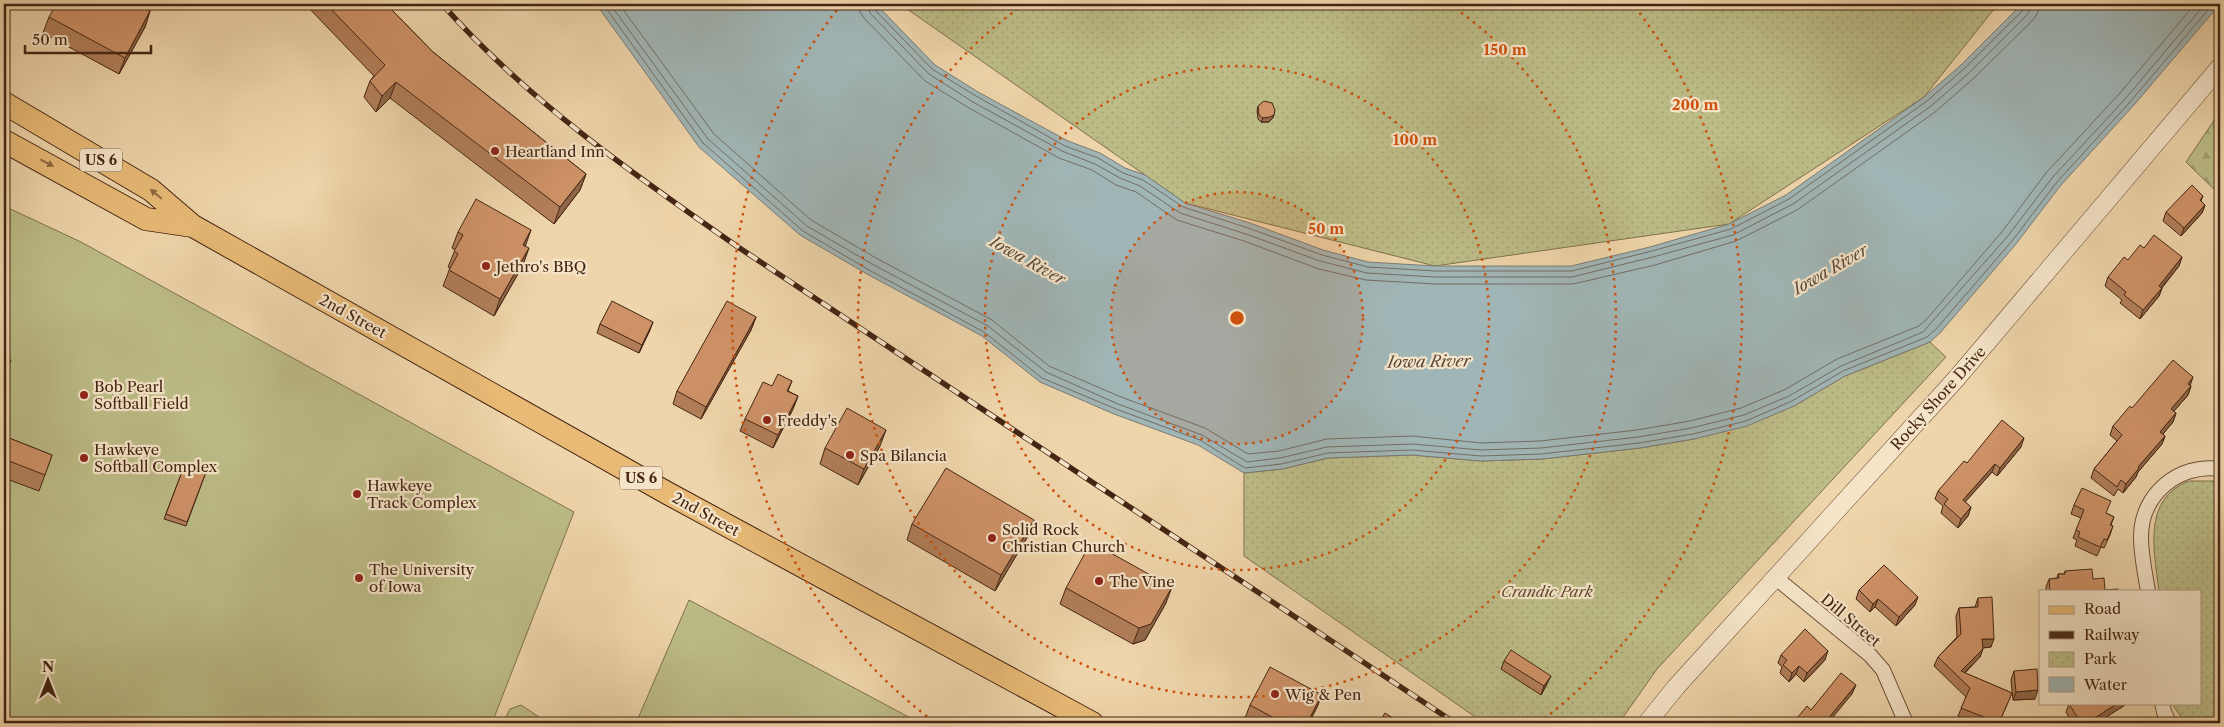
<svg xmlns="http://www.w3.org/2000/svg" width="2224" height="727" font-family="'Libre Caslon Text',serif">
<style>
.grass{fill:#bcbc87;stroke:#80704d}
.forest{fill:url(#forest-firs);stroke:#80704d}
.park{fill:url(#park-dots);stroke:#80704d}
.water{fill:#a0b5b5;stroke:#7b7b74}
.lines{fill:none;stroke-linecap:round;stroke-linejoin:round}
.shore{stroke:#726d64;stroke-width:1}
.minor-casing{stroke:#6f5139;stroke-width:16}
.tertiary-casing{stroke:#6f5139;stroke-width:19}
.primary-casing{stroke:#442513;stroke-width:24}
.minor{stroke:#f5e4c8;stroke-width:14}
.tertiary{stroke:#f5e4c8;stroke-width:18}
.primary{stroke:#e8ba76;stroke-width:22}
.rail-casing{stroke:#442513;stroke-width:5.5}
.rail{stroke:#f5e4c8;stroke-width:4;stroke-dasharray:11;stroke-linecap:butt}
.wall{fill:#b17e59;stroke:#442513}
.shaded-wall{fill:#906648;stroke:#442513}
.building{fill:#ce9267;stroke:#442513}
.oneway{fill:#8e6840}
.ring{fill:none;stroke:#cf510d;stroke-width:2.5;stroke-dasharray:2.5 5}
.poi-dot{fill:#8f2418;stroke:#f5e4c8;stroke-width:2}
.labels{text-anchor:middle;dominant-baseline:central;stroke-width:4.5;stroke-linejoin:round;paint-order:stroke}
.shield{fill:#f5e4c8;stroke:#795e49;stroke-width:1}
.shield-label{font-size:14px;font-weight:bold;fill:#442513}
.poi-label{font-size:15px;fill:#442513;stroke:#f5e4c8;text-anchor:start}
.street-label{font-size:15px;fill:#442513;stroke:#f5e4c8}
.park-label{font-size:15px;font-style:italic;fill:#624b30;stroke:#f5e4c8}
.water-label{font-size:16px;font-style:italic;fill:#5b493c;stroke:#f5e4c8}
.centre{fill:#cf510d;stroke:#f5e4c8;stroke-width:2.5}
.ring-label{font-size:15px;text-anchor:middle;font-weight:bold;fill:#cf510d;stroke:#f5e4c8;stroke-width:4.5;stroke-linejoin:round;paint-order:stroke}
</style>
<defs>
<pattern id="forest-firs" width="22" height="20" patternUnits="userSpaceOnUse" patternTransform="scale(1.25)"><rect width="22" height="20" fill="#bcbc87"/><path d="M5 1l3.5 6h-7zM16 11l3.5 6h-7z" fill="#a3a174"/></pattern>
<pattern id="park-dots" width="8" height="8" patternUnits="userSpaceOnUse" patternTransform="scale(1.25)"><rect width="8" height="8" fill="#bcbc87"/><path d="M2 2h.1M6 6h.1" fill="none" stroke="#a3a174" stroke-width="1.8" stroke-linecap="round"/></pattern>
</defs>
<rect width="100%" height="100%" fill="#efd5ab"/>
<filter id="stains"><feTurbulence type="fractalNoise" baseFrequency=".004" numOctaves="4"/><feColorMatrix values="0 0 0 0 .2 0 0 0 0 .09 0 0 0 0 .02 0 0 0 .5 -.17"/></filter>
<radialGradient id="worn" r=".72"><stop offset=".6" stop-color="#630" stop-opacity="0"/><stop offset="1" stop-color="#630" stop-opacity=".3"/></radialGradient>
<path class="grass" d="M4,206l77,36 493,270 -82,211h-488z
M689,600l231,123h-284z
M521,705l27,18h-41l-2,-4 5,-10z"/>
<path class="forest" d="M2219,113l1,1v81l-34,-33z"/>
<path class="park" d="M900,4h1098l-74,93 -195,127 -294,42 -250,-63z
M1930,342l16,15 -289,312 -38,54h-135l-240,-167v-83l38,-4 46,-11 84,-3 69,6 61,-2 98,-11 54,-9 100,-33 51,-30z
M2189,481h31v242h-34l-12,-16 -1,-4h27v-112h-41c-5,-40 -17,-92 30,-110z"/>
<path class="water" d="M596,4h280l59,61 43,27 90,49 32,12 25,15 20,7 40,28 65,20 73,27 45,12 67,4h136l79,-19 79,-23 57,-29 138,-98 37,-32 61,-61h198l-86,101 -73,80 -45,59 -76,89 -10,9 -85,34 -51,30 -47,20 -53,13 -54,9 -98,11 -61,2 -69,-6 -84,3 -46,11 -38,4 -46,-28 -84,-31 -74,-32 -58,-46 -115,-62 -67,-39 -101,-88z"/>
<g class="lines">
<path class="shore" d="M603,4l100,139 100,88 66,39 115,62 58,46 74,31 84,31 45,28 36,-4 47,-11 84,-3 69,6 60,-2 98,-11 54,-9 53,-13 46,-20 51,-30 84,-34 9,-8 76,-88 45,-59 73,-80 83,-98
M610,4l98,135 99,87 65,38 116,62 58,46 72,32 84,31 45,27 33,-4 47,-11 85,-3 69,6 60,-2 97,-11 53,-9 53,-13 45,-19 52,-30 82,-34 84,-95 45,-59 74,-80 79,-94
M619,4l95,130 97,86 65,38 116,62 57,46 72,31 84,31 43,26 31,-3 48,-12 85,-3 69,7 59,-2 97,-11 53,-9 51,-13 45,-19 51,-30 82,-33 7,-6 75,-87 45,-60 74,-80 75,-89
M859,4l1,8 4,6 61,63 44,27 90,50 33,12 24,15 20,7 41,28 67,21 75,28 47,11 70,4h137l82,-19 81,-24 61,-31 138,-98 39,-34 60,-59 4,-7 1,-8
M867,4l3,9 59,61 44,28 89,49 33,13 25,14 20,8 40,27 66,21 74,27 47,12 68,4h137l81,-20 80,-22 60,-31 138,-98 38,-33 59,-59 4,-10
M873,4l1,5 58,60 44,27 89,50 33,12 25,15 20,7 40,27 65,21 74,27 46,12 67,4h137l80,-20 79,-22 58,-30 138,-98 38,-33 59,-59 2,-5"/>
<defs>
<path id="minor" d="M1776,578l94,77 13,15 23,53
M2148,591c-3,-18 -7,-36 -7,-54 0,-43 38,-74 79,-68
M2162,703l2,9 5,11"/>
<path id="tertiary" d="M1647,723l29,-36 280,-308 264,-312"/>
<path id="primary" d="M4,103l147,87 42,36 476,268 423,229
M4,141l142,78 47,7"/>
</defs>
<use href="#minor" class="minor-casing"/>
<use href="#tertiary" class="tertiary-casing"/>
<use href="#primary" class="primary-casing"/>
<use href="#minor" class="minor"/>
<use href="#tertiary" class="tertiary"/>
<use href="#primary" class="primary"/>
<defs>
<path id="rail" d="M442,4c85,96 191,170 296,243l717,476"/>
</defs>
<use href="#rail" class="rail-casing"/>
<use href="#rail" class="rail"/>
</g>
<path class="wall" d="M305,4h81l47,48 153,122 -6,16 -26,34 -164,-126 -14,14 -12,-15 6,-16 4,-5z
M150,11l-5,16 -26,47 -76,-41 6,-16z
M1258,106l16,9 -2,4 -3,3h-8l-3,-3 -1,-8z
M2203,196l-2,5 4,4 -3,8 -21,23 -18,-15 3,-9z
M458,232l67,14 -2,19 -29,51 -51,-30 7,-18 -2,-1 7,-17 -3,-2z
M2144,248l38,9 -3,9 -17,22 -3,8 -19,23 -20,-16 2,-3 -17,-14 3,-9 20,-17z
M756,317l-5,13 -50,89 -28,-15 4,-13z
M600,324l50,6 -11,23 -42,-20z
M792,381l-4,10 10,5 -5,13 -20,39 -33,-17 5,-12 27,-33z
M2190,386h1l-3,9 -14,16 2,2 -3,9 -10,12 2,2 -3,8 -24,28 -2,5 -13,16 -5,-4 -4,7 -23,-18 3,-9 23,-28 -7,-6 3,-9 19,-18z
M4,436l48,19 -13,36 -35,-13z
M880,446l-22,39 -38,-21 5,-16z
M2021,447l-24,29 -5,-4 -27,30 6,5 -3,9 -10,12 -17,-15 2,-7 -8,-7 3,-8 29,-28z
M185,464l21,8 -20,54 -22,-7z
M2074,505l32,8 8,4 -3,8 2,1 -3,9 -6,13 -3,-1 -4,9 -22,-10 2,-6 -4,-2 8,-20 -10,-4z
M912,524l116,12 -33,55 -88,-51z
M2065,571l28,8 12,11 13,1h-72v-4l3,-8 8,-1 1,-4h6z
M1066,588l100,15 -21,37 -12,4 -73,-40z
M1859,590l56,15 -19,21 -21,-19 -5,5 -14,-13z
M1978,598l13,49 -8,1 -3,9 -15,16 47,20 -13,30h-25l-16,-7 8,-19 -32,-31 4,-9 19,-20 -1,-21 3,-8 16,-1z
M1781,655l44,5 -21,22 -8,-8 -7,8 -9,-9 2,-6 -4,-4z
M1504,661l43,23 -6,11 -40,-26z
M2014,671l21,28 -22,1 -2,-20z
M1322,695l-5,12 -8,16h-54l-10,-5 5,-13z
M2069,704l56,1 -28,18h-25l-6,-11z"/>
<path class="shaded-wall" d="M150,11l-5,16 -26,47 6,-16z
M396,82l-6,16 -14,14 6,-16z
M1274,115l-2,4 -3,3h-8l2,-4z
M586,174l-6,16 -26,34 6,-17z
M2205,205l-3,8 -21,23 3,-8z
M531,230l-6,17 -2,-2z
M529,248l-6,17 -29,51 6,-17z
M2182,257l-3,9 -23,28 3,-8z
M2162,288l-3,8 -19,23 3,-9z
M756,317l-5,13 -50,89 5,-12z
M653,322l-3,8 -11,23 3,-8z
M2193,377l-3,9 -2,-2z
M2191,386l-3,9 -20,23 3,-9z
M798,396l-5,13 -20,39 5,-13z
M2176,413l-3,9 -16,19 3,-9z
M886,430l-6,16 -22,39 6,-16z
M2165,436l-3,8 -24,28 -2,5 -13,16 3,-9 12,-17z
M2024,438l-3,9 -24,29 3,-8z
M1995,464l-3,8 -33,37 4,-9z
M1971,507l-3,9 -10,12 3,-9z
M1034,520l-6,16 -33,55 6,-16z
M1172,587l-6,16 -21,37 -12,4 6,-16z
M1918,597l-3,8 -19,21 3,-9z
M1878,599l-3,8 -5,5 3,-8z
M1982,639h12l-3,8 -12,1z
M1983,649l-3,8 -21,21 2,-7z
M1828,651l-3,9 -21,22 3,-9z
M1799,666l-3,8 -7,8 3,-9z
M1551,676l-4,8 -6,11 3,-9z
M1856,685l-4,9 -24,29 -2,-2z
M2038,690l-3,9 -22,1 3,-8z
M1322,695l-5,12 -8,16h-2z
M2118,703h8l-1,2 -28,18h-10z"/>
<path class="building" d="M56,4h81l13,7 -25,47 -76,-41z
M326,4h60l47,48 153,122 -26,33 -164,-125 -14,14 -12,-15 15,-16z
M1264,101l8,2 3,7 -1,5 -4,2 -7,1 -4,-3 -1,-9z
M2192,185l11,11 -3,4 5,5 -21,23 -18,-16z
M476,199l55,31 -8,15 6,3 -29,51 -51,-29 9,-16 -4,-3 9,-16 -5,-3z
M2154,235l28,22 -23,29 3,2 -19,22 -19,-15 2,-3 -18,-15 16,-20 4,3 12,-15 4,3z
M612,301l41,21 -11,23 -42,-21z
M727,301l29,16 -50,90 -29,-16z
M4,357l7,3 -7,18z
M2173,360l20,17 -5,7 3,2 -20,23 5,4 -16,19 5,4 -27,31 1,1 -13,16 -5,-4 -4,7 -23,-18 28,-34 -9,-9 17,-20 2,2z
M778,374l14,7 -5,10 11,5 -20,39 -33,-16 18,-37 9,4z
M847,408l39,22 -22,39 -39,-21z
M2002,420l22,18 -24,30 -5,-4 -32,36 8,7 -10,12 -17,-15 4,-5 -10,-8 26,-30 3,2z
M4,436l48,19 -7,20 -41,-16z
M185,464l21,8 -19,50 -21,-8z
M946,468l88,52 -33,55 -89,-51z
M2082,488l29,13 -5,12 8,4 -4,8 3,1 -6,14 -3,-1 -4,8 -22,-10 2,-5 -4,-2 8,-20 -10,-5z
M1091,542l81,45 -21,37 -12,4 -73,-40z
M1884,565l34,32 -19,20 -21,-18 -5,5 -14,-14z
M2092,569l1,10 11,-1 1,12 13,-1v2h-68l-1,-12 10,-1 -1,-4h7v-3z
M1992,597l2,42h-12l1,10 -22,22 51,22 -13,30 -38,-15 9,-20 -32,-31 23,-23 -2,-26 19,-1v-9z
M1805,629l23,22 -21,22 -8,-7 -7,7 -9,-8 4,-5 -6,-5z
M1511,650l40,26 -7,10 -40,-25z
M1270,667l52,28 -15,28h-24l-33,-18z
M2037,669l1,21 -22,2 -2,-21z
M1841,673l15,12 -30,36 2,2h-35l14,-17 4,4z
M2071,703h47l-31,20h-6l-12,-19z
M1385,713l16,10h-22z"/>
<defs><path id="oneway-solid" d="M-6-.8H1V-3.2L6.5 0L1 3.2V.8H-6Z" transform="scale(1.25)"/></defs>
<g class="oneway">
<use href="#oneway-solid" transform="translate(47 163) rotate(28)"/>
<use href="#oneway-solid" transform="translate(156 194) rotate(-140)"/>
</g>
<circle cx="1237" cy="318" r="126" fill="#cf510d" fill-opacity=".12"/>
<g class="ring">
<circle cx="1237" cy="318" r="126"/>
<circle cx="1237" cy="318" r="252"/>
<path d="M1449 4A379 379 0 1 1 1025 4"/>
<path d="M933 721A505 505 0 0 1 839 7M1635 7A505 505 0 0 1 1541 721"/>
</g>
<g class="poi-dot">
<circle cx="495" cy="151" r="5"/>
<circle cx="486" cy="266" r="5"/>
<circle cx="84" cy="395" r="5"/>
<circle cx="767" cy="420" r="5"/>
<circle cx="850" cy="455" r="5"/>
<circle cx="84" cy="458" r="5"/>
<circle cx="357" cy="494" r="5"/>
<circle cx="992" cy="538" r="5"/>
<circle cx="359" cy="578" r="5"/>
<circle cx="1099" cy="581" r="5"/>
<circle cx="1275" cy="694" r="5"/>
</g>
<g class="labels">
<g class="shield">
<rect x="80" y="148.5" width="42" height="23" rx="4"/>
<rect x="620" y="466.5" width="42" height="23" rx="4"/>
</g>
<g class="shield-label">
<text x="101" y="160">US 6</text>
<text x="641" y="478">US 6</text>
</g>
<g class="poi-label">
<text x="505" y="151">Heartland Inn</text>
<text x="496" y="266">Jethro's BBQ</text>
<text x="94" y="386">Bob Pearl<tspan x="94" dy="17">Softball Field</tspan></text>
<text x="777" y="420">Freddy's</text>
<text x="94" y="449">Hawkeye<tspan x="94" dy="17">Softball Complex</tspan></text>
<text x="860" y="455">Spa Bilancia</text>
<text x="367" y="485">Hawkeye<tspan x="367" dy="17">Track Complex</tspan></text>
<text x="1002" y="529">Solid Rock<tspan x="1002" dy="17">Christian Church</tspan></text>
<text x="369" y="569">The University<tspan x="369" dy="17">of Iowa</tspan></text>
<text x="1109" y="581">The Vine</text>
<text x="1285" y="694">Wig &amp; Pen</text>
</g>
<g class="street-label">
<text transform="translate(353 316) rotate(29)">2nd Street</text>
<text transform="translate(1938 398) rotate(-48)">Rocky Shore Drive</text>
<text transform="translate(706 514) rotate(29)">2nd Street</text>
<text transform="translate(1851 620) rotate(40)">Dill Street</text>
</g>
<g class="park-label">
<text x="1547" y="591">Crandic Park</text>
</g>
<g class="water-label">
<text transform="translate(1028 260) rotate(29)">Iowa River</text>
<text transform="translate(1830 269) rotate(-30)">Iowa River</text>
<text transform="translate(1429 361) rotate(-1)">Iowa River</text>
</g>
</g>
<circle cx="1237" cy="318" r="8" class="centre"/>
<g class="ring-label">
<text x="1505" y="55">150 m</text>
<text x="1695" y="110">200 m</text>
<text x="1415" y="145">100 m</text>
<text x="1326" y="234">50 m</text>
</g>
<rect width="2224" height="727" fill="none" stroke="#efd5ab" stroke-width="20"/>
<rect x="5" y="5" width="2214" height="717" fill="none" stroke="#442513" stroke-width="2.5"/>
<rect x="10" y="10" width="2204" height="707" fill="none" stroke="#442513"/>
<rect x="2039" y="590" width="162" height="115" fill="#f5e4c8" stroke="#ae9880"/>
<rect x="2049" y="606" width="25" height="8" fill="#e8ba76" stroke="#ae9880"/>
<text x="2084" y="614" font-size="15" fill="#442513">Road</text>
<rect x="2049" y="631" width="25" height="8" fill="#442513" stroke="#ae9880"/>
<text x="2084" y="640" font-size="15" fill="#442513">Railway</text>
<rect x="2049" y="652" width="25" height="15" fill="url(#park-dots)" stroke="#ae9880"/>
<text x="2084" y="664" font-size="15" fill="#442513">Park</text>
<rect x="2049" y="677" width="25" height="15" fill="#a0b5b5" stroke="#ae9880"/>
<text x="2084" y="690" font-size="15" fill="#442513">Water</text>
<g transform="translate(48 680)" stroke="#f5e4c8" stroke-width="4" paint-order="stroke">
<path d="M0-4L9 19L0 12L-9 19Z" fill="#442513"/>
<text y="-8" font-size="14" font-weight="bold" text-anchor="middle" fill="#442513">N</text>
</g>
<path d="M25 45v8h126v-8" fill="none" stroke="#442513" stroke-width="2.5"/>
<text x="32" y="45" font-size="15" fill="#442513" stroke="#f5e4c8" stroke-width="4" paint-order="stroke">50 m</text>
<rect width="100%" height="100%" filter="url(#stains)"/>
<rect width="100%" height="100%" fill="url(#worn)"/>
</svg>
